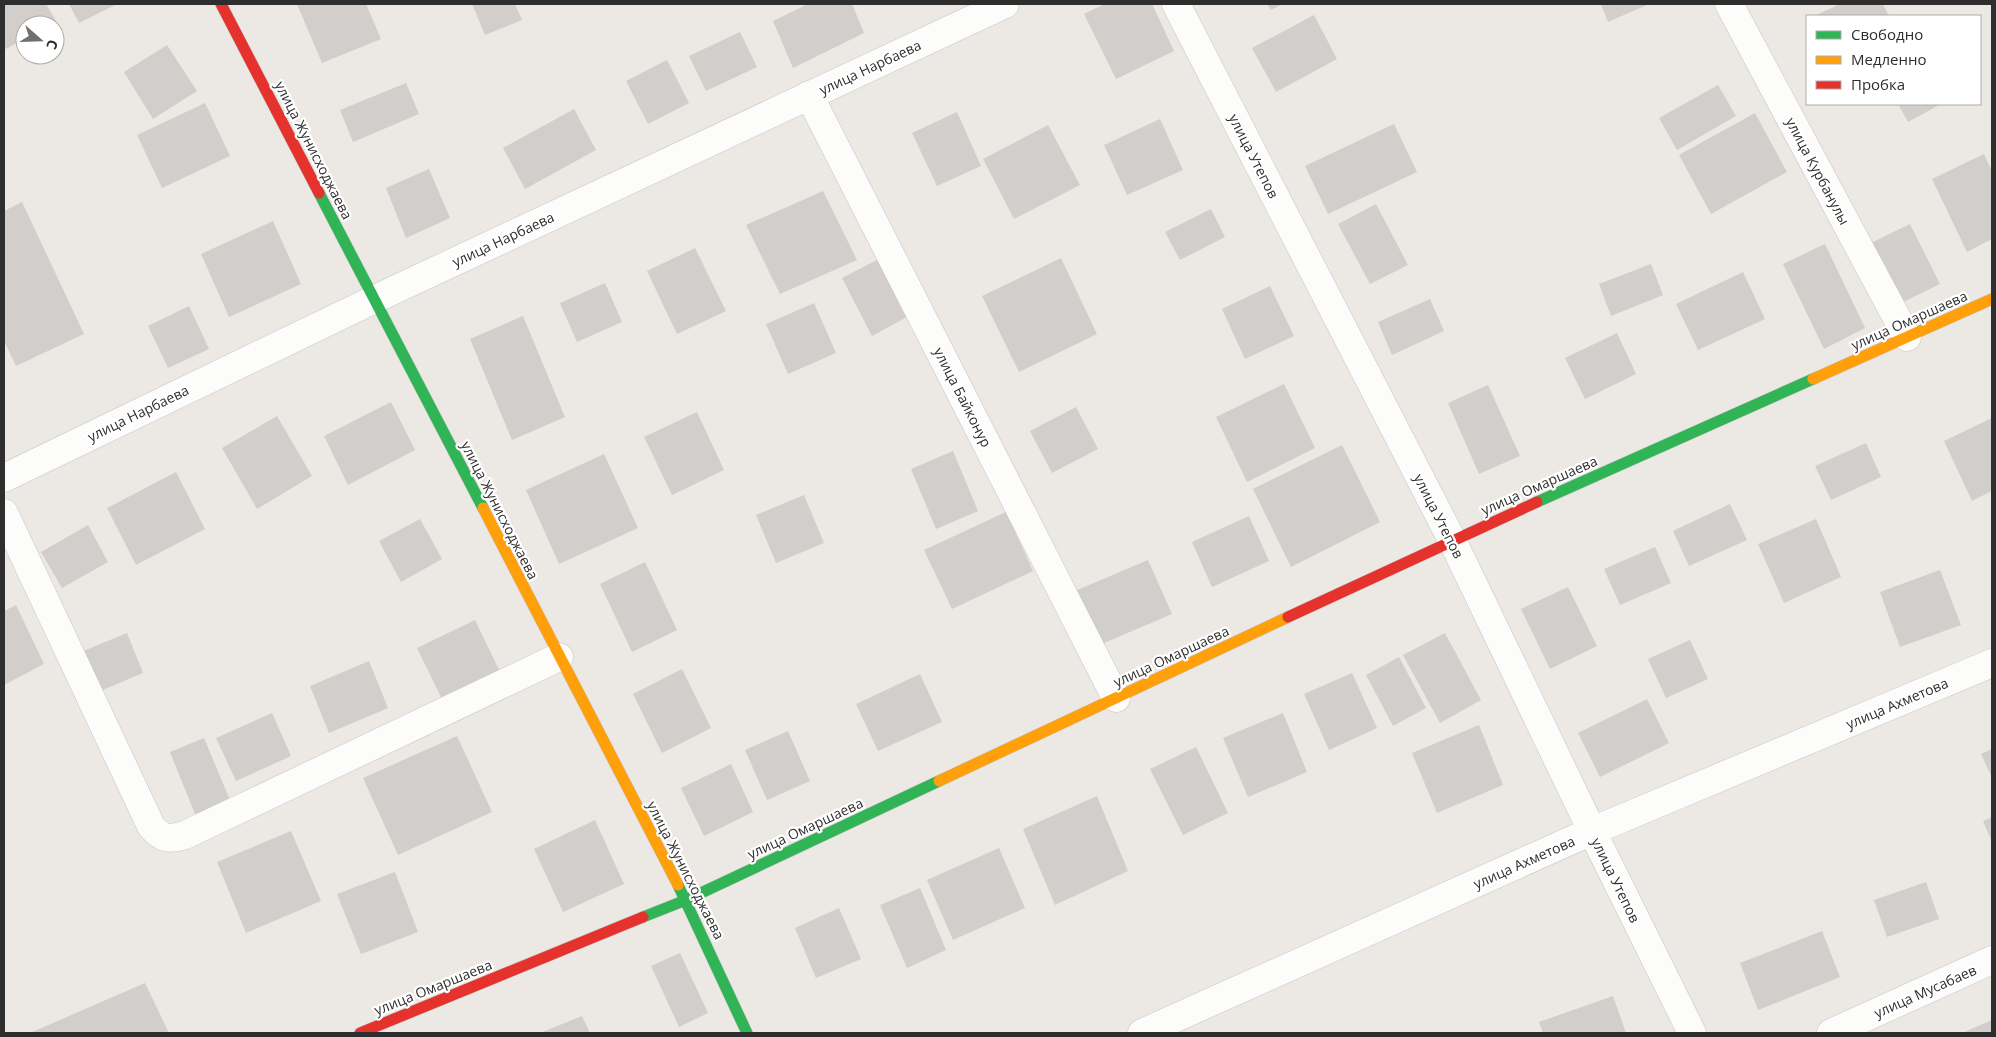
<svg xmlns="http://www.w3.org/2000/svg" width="1996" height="1037" font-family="'Open Sans',sans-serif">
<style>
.building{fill:#d1cecb}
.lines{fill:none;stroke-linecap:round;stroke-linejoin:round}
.street-casing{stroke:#c5c4c5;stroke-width:29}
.fast-casing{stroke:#c5c4c5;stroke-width:12}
.slow-casing{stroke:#c5c4c5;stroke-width:12}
.jam-casing{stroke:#c5c4c5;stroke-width:12}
.street{stroke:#fcfcfb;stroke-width:28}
.fast{stroke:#30b455;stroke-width:11}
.slow{stroke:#ff9f0a;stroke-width:11}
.jam{stroke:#e5322d;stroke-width:11}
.labels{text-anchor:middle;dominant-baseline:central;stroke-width:4.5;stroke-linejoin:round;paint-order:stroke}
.street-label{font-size:14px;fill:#2e2e2e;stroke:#fff}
</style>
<rect width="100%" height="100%" fill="#ece8e4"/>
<path class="building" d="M4,4h42l10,17 -7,4h-24v13l-19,11 -2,-4z
M69,4h48l-38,19z
M297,4h69l15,35 -59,24z
M472,4h43l7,16 -37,15z
M808,4h44l12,29 -71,35 -20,-47z
M1105,4h47l22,47 -58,28 -32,-65z
M1267,4h16l-12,6z
M1601,4h48l-41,18z
M1840,4h43l6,12h-75z
M1314,15l23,44 -61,33 -24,-44z
M740,32l17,35 -51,24 -17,-35z
M167,45l30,46 -44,28 -29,-47z
M667,60l22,43 -41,21 -22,-43z
M406,83l13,31 -66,28 -13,-32z
M1718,85l18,31 -59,34 -18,-32z
M205,103l25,53 -68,32 -25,-53z
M1898,104h43l-33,18z
M574,109l22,41 -71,39 -22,-41z
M957,112l24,54 -44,20 -25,-53z
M1755,113l32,59 -76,42 -32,-59z
M1160,119l23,51 -56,25 -23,-50z
M1394,124l23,48 -89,42 -23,-48z
M1048,125l32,60 -66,34 -31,-60z
M1984,154l8,17v68l-25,13 -35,-73z
M429,169l21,49 -44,20 -20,-50z
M823,191l34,69 -77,34 -34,-69z
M22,202l62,132 -68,32 -12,-25v-130z
M1376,204l32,61 -38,19 -32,-60z
M1211,209l14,28 -45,23 -15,-28z
M273,221l28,63 -72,33 -28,-63z
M1910,224l30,60 -41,20 -28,-61z
M1825,244l40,84 -41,21 -41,-85z
M695,248l31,63 -49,23 -30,-63z
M1061,258l36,76 -78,38 -37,-76z
M877,260l30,57 -35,19 -30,-58z
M1651,264l12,31 -52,21 -12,-32z
M1743,272l22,47 -67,31 -22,-46z
M605,283l17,39 -45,20 -17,-39z
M1270,286l24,50 -49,23 -23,-50z
M1430,299l14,32 -52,24 -14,-33z
M814,303l22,50 -48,21 -22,-50z
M189,306l20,43 -41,19 -20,-42z
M523,316l42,101 -53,23 -42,-101z
M1617,333l19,41 -51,25 -20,-41z
M1284,384l31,64 -68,34 -31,-65z
M1488,385l32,71 -41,18 -31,-71z
M391,402l24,48 -67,35 -24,-49z
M1076,407l22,42 -46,24 -22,-42z
M697,412l27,58 -52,25 -28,-58z
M277,416l35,60 -55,33 -35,-61z
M1992,418v73l-20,10 -28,-60z
M1866,443l15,34 -50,23 -16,-34z
M1342,445l38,77 -89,45 -38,-78z
M953,451l25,60 -42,18 -25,-60z
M604,454l34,74 -79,36 -33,-74z
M176,472l29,57 -69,36 -29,-57z
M804,495l20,48 -48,20 -20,-48z
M1730,504l17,36 -58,26 -16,-35z
M1006,512l27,59 -81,38 -28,-59z
M1249,516l20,45 -57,26 -20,-45z
M420,519l22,40 -41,23 -22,-41z
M1816,519l25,58 -57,26 -26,-59z
M88,525l20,37 -46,26 -21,-36z
M1655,547l16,36 -51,22 -16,-36z
M1148,560l24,54 -75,32 -22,-55z
M645,562l32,68 -45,22 -32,-68z
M1940,570l21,55 -61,22 -20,-55z
M1568,587l29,59 -47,23 -29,-60z
M16,605l28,59 -40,21v-74z
M475,620l25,52 -58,27 -25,-51z
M127,633l16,40 -45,19 -17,-40z
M1445,633l36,67 -41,23 -37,-68z
M1690,640l18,39 -42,19 -18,-39z
M1399,657l27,51 -33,18 -27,-51z
M369,661l19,47 -59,25 -19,-47z
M682,669l29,59 -49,25 -29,-59z
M1352,673l25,55 -48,22 -25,-56z
M920,674l22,48 -64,29 -22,-47z
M1647,699l22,44 -69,34 -22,-44z
M272,713l19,43 -55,25 -20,-43z
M1283,713l24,59 -59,25 -25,-59z
M1479,725l24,60 -66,28 -25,-60z
M788,731l22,50 -43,19 -22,-50z
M457,736l35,76 -94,43 -35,-77z
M204,738l26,62 -35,14 -25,-62z
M1196,747l32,66 -45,22 -33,-66z
M1992,749v29l-11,-24z
M731,764l22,48 -49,24 -23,-48z
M1097,796l31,75 -73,34 -32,-76z
M1992,817v25l-9,-21z
M595,820l29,64 -61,28 -29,-63z
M291,831l30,70 -75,32 -29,-71z
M999,848l26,60 -72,32 -26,-60z
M395,872l23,60 -57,22 -24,-60z
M1926,882l13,37 -52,18 -13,-37z
M920,888l26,62 -39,18 -27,-63z
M839,908l22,51 -45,19 -21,-50z
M1822,931l18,46 -82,33 -18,-47z
M680,953l28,60 -29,14 -28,-61z
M145,983l24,50h-139z
M1613,996l13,37h-83l-4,-11z
M582,1016l8,17h-50z
M1992,1020v13h-30z"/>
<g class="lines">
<defs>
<path id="street" d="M1176,4l276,536 140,291 100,202
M1729,4l178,333
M809,95l307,603
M4,478l371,-179 630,-295
M4,513l147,313c11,13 17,14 34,9l374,-178
M1142,1033l450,-202 400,-168
M1831,1033l161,-73"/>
<path id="fast" d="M319,193l164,315
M1537,502l276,-123
M678,885l69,148
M643,917l43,-17 253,-119"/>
<path id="slow" d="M1813,379l179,-80
M483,508l195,377
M939,781l349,-164"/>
<path id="jam" d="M221,4l98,189
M1288,617l249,-115
M360,1033l283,-116"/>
</defs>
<use href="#street" class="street-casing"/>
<use href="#fast" class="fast-casing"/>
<use href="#slow" class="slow-casing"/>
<use href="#jam" class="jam-casing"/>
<use href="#street" class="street"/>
<use href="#fast" class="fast"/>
<use href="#slow" class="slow"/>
<use href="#jam" class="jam"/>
</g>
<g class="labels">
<g class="street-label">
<text transform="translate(870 67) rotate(-25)">улица Нарбаева</text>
<text transform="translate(314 150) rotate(63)">улица Жунисходжаева</text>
<text transform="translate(1254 156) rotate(63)">улица Утепов</text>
<text transform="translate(1818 171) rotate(62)">улица Курбанулы</text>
<text transform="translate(503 239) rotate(-25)">улица Нарбаева</text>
<text transform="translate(1909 320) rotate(-24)">улица Омаршаева</text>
<text transform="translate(963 397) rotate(63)">улица Байконур</text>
<text transform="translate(138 413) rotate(-26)">улица Нарбаева</text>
<text transform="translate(1539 485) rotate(-24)">улица Омаршаева</text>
<text transform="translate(500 510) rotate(63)">улица Жунисходжаева</text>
<text transform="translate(1439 516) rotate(63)">улица Утепов</text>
<text transform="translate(1171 656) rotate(-25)">улица Омаршаева</text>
<text transform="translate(1897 703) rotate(-23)">улица Ахметова</text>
<text transform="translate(805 828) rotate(-25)">улица Омаршаева</text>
<text transform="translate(1524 862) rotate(-24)">улица Ахметова</text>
<text transform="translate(686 870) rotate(63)">улица Жунисходжаева</text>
<text transform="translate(1616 880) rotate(64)">улица Утепов</text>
<text transform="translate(433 987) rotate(-22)">улица Омаршаева</text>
<text transform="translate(1925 991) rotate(-24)">улица Мусабаев</text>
</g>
</g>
<rect width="1996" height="1037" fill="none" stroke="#2e2e2e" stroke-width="10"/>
<rect x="1806" y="15" width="175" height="90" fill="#ffffff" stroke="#ababab"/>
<rect x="1816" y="31" width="25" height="8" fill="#30b455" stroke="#ababab"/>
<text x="1851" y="40" font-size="15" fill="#2e2e2e">Свободно</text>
<rect x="1816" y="56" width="25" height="8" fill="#ff9f0a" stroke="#ababab"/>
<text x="1851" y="65" font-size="15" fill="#2e2e2e">Медленно</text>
<rect x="1816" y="81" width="25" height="8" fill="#e5322d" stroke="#ababab"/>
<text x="1851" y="90" font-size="15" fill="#2e2e2e">Пробка</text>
<g transform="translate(40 40) rotate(110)"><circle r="24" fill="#ffffff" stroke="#ababab"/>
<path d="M0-4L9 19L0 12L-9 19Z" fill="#706f6e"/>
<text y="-8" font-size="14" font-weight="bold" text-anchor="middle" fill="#2e2e2e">С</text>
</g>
</svg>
